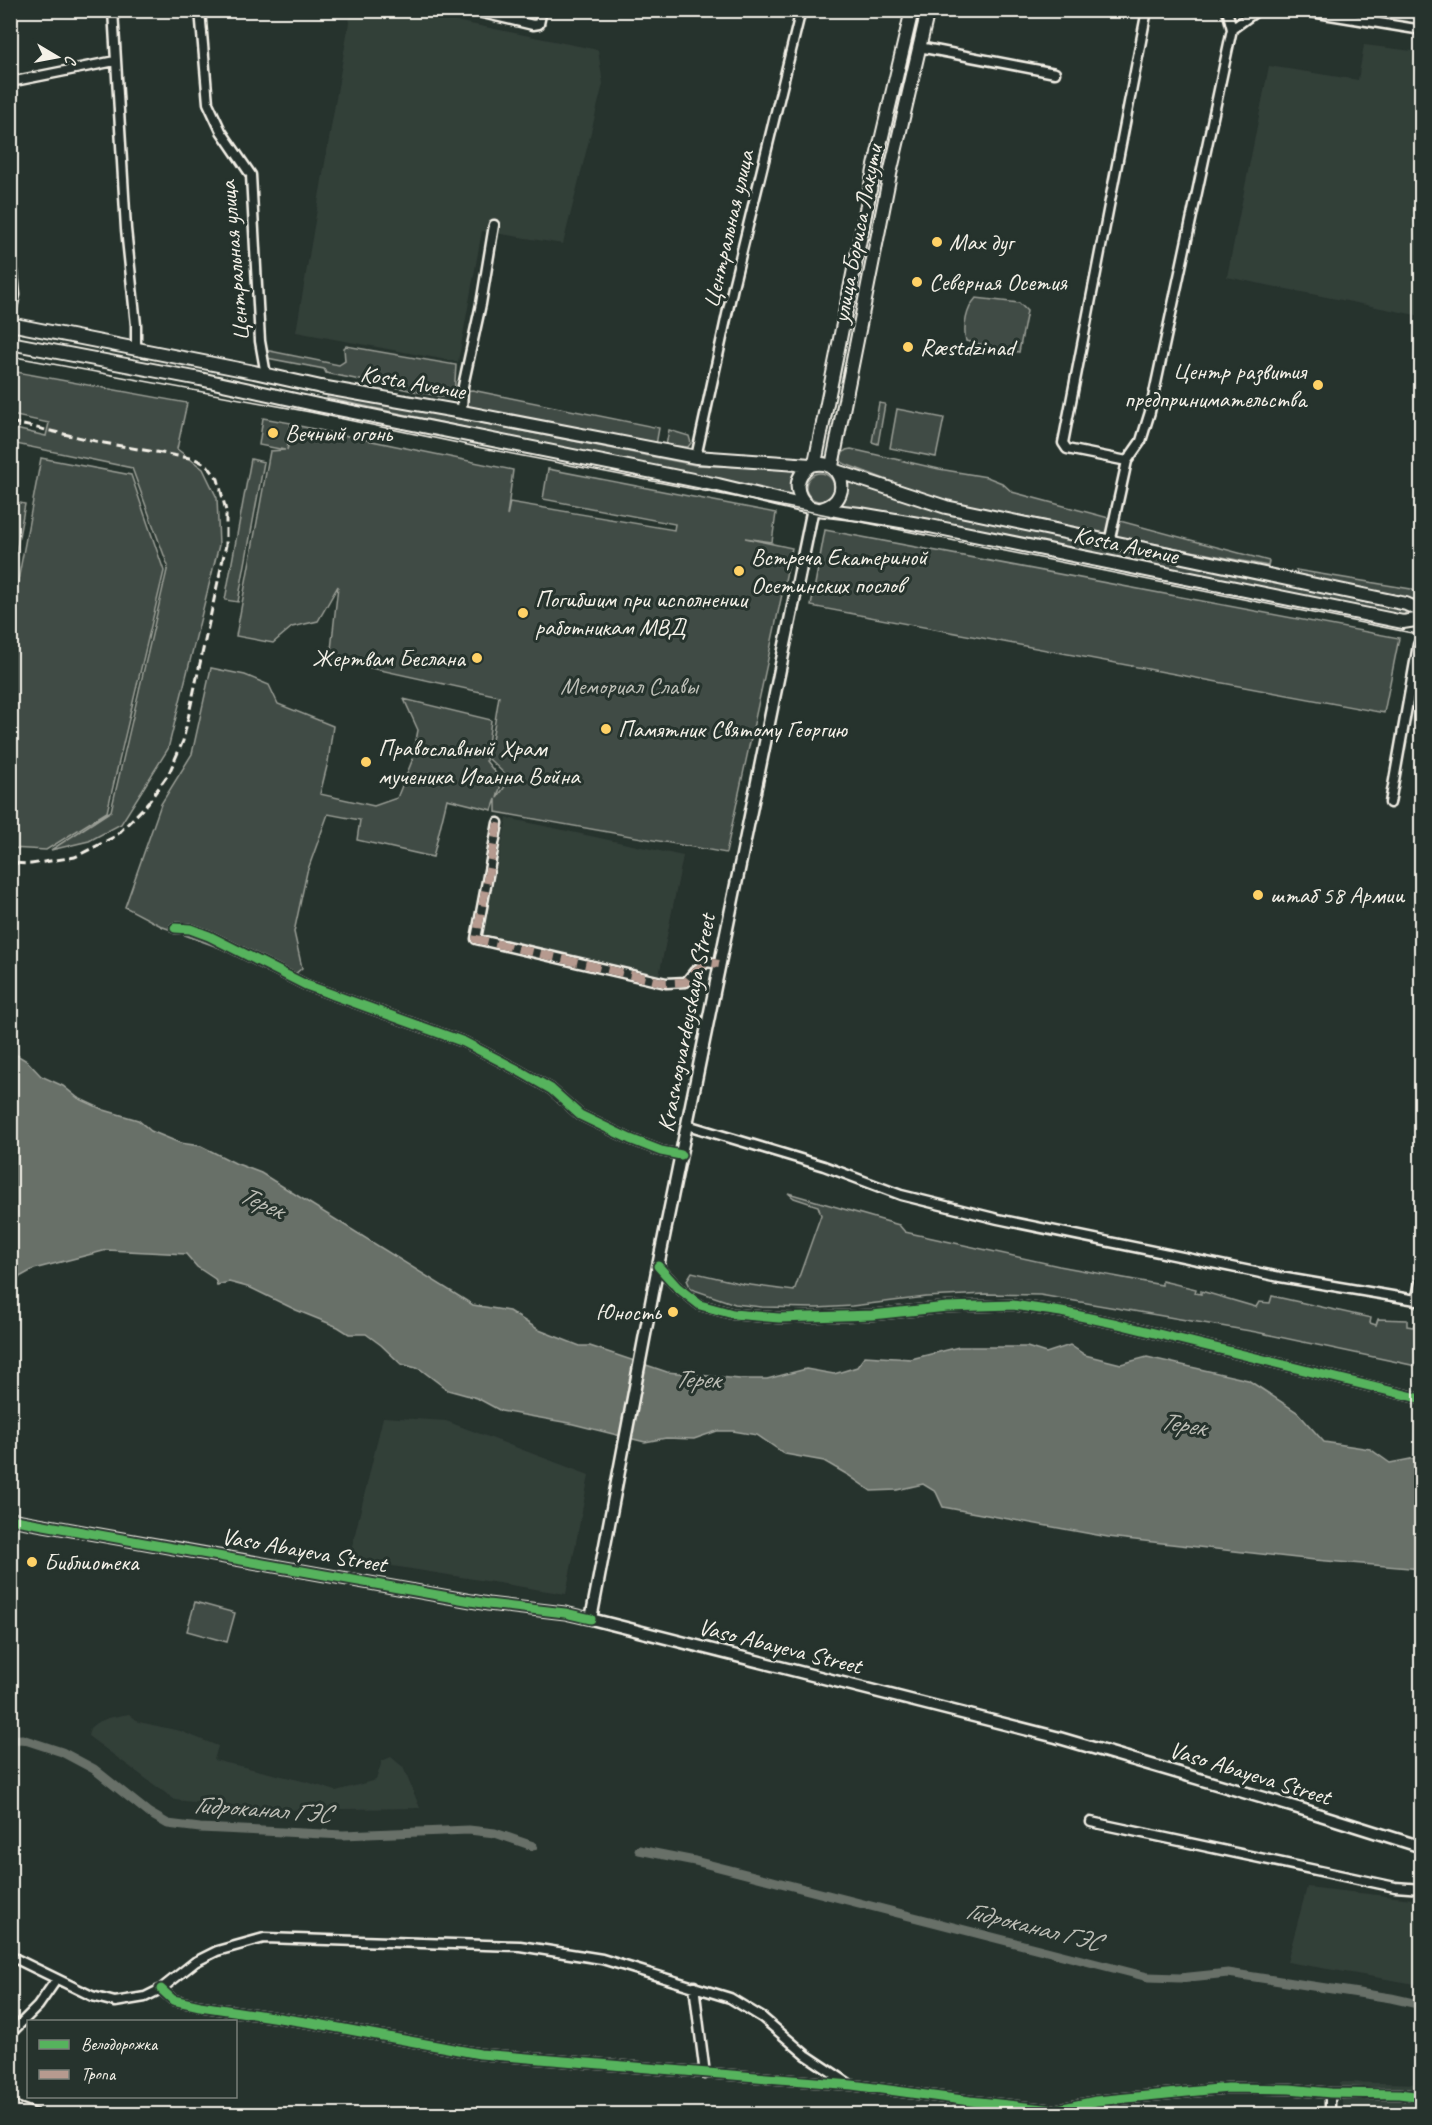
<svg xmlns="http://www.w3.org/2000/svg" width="1432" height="2125" font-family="Caveat,sans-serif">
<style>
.built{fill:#333f39}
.green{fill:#414b45;stroke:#9a9e96;stroke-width:1.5}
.water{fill:#676f68;stroke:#9fa39b;stroke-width:1.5}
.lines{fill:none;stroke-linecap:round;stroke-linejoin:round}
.canal{stroke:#676f68;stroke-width:9}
.street-casing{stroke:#f4f1e8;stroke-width:13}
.secondary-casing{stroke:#f4f1e8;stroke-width:15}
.primary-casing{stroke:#f4f1e8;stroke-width:16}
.street{stroke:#26332d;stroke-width:8}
.secondary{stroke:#26332d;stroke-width:10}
.primary{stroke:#26332d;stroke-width:12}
.tram{stroke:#f4f1e8;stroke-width:1.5}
.rail{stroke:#f4f1e8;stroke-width:3;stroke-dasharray:9 4.5;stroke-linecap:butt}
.quiet{stroke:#b69a8f;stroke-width:8;stroke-dasharray:15 8;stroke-linecap:butt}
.cycleway-casing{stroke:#26332d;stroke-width:13}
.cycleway{stroke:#56b35d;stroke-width:9}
.poi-dot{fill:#ffd166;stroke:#26332d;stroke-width:2}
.labels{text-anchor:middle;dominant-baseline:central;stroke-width:6;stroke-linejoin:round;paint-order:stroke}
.street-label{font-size:24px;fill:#f4f1e8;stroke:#26332d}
.poi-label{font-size:24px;fill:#f4f1e8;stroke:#26332d;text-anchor:start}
.park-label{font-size:24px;fill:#bebfb7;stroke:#26332d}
.water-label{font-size:26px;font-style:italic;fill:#bcbdb5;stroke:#26332d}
</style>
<rect width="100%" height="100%" fill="#26332d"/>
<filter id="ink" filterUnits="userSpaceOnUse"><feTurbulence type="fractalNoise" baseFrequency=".0167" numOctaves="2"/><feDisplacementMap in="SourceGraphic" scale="12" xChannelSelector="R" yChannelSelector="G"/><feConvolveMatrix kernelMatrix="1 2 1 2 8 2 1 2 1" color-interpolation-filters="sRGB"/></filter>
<g filter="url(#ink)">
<path class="built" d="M351,11h55l192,39 5,34 -40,160 -81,-13 -24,131 -162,-30z
M1364,45l57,7v264l-194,-39 42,-211 89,14z
M507,818l176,38 -24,120 -176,-40z
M383,1417l63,4 143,54 -23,119 -217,-35z
M129,1714l10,8 41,9 38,15 -4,14 93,22 29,9 40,-11 6,-19 9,-4 12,10 17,41 -151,2 -94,-10 -87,-64 2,-8 6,-5 12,-5z
M1307,1887l114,13v85l-134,-23z
M1340,2082l81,2v30h-78z"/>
<path class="green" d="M976,298l43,5 8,8 -8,41 -53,-11c-3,-14 0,-32 10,-43z
M346,346l110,19 -2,32 -6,1 -122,-25 -2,-4 -57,-11 -2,-3 1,-4h4l69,14 6,-4 -1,-13z
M11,371l176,32 -10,46 26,20 14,29 2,47 -51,204 -47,75 -32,17 -38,9 60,-39 57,-245 -36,-98 -121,-25v-15l35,8 3,-13 -38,-8z
M472,390l187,38 -3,17 -187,-37 -4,-2 1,-15z
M329,393l366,72 105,4 -8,19 3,9 -468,-99z
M879,403l6,1 -7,40 -6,-2z
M897,409l47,9 -8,39 -46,-9z
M263,418l28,5 -4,27 7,-25 219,45 -6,46 3,-14 164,28 1,-6 -132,-25 5,-30 228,44 -4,29 -27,-4 47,10 -66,305 -230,-41v-13l-4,11 -45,-11 -14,58 -76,-17 3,-20 -32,-6 -21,58 -13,60 8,36 -8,7 -131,-48 -38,-20 36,-103 31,-50 19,-86 34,7 24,10 9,19 55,22 -5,36 -8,32 54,12 23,-8 15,-37 6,-31 -14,-31 87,21 -5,41 16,20 -5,17 13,-19 -21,-20 10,-63 -169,-37 8,-73 -20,35 -26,6 -19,16 -37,-7 34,-185 15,-1 -26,-5z
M669,430l20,6 2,7 -3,4 -22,-2z
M851,449l88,20 48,8 15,6 10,9 257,69 -1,5 -320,-63 -103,-39 -4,-3v-6l5,-5z
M41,458l90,17 33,96 -57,241 -61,38 -36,-2 1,-230z
M251,459l13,3 -26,140 -13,-2z
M806 487a14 14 0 1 1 28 0a14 14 0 1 1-28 0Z
M846,480l86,29 474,101 -2,8 -472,-97 -94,-16z
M11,501l14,3 -14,76 -1,-79z
M825,530l574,108 -15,75 -573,-107z
M1296,570l115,19 6,4 1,2 -1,3 -5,1 -114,-24z
M788,1193l111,32 6,7 154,34 103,19v-4l34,8 -1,4 6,1v-3l55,16 3,-5 11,1 2,-7 99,22 -1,5 6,2 2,-6 29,1v6l6,1 1,-3h7v43l-165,-35 -216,-37 -54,-1 -60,3 -74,9 -35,2 -55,-1 -27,-3 -44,-15 -4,-9 5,-8 51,12 51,7 27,-76 -3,-9 -24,-8z
M195,1602l40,11 -8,29 -40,-11z"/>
<path class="water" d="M10,1051l17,10 14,15 22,10 15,12 26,12 34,10 13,11 29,12 21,3 34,17 26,10 212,132 36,6 30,19 41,16h10l77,26 73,7h27l39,-10 28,5 23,-7 8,-11 46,3 48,-12h68l19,6 24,-8 15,10 36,9 26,-7 101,23 49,32 27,30 46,7 20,14 31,-6v112l-106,-9 -207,-23 -165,-30 -7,-15 -13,-8 -26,6 -26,1 -23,-16 -24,-14 -39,-7 -28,-19 -24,-4h-16l-23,8 -28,-1 -21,4 -76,-19 -68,-12 -24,-13 -29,-8 -28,-21 -19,-5 -20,-19 -15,-11h-17l-11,-7 -42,-17 -45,-22 -22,-6 -12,3 -2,-6 -18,-12 -11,-13 -79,-4 -73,19 -18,10 -5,1z"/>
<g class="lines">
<path class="canal" d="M10,1740l12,-1 40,13 32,17 55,44 19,11 32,4 143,7 126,-5 26,3 38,13
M639,1850l56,11 453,116 32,1 48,-5 163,25 31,7"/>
<defs>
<path id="street" d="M113,10l13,219 10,96v23
M200,10l8,93 13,28 30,44 9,166 6,34
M470,10l63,15 6,-1 3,-14
M1299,10l123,20
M1232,29l26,-19
M919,47l136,26
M10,82l105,-21
M10,242l5,53 -5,20
M462,412l1,-26 18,-82 13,-79
M696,457l37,-170 68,-277
M1127,461l-60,-12 -4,-6 84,-433
M1109,543l18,-82 14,-20 9,-29 82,-383 -5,-19
M1390,803l28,-158 4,-8
M498,823l-22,116 190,44 20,-1 8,-10 13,-10 12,2
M175,928l15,1 19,7 97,49 158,57 50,26 37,21 29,26 50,24 31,12 20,4
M687,1125l137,41 77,29 97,24 282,58 142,24
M658,1266l19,21 23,18 33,9 46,4 93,-3 75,-8 66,-2 48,7 57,12 304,75
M1416,1301l6,-28
M1091,1822l304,65 27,2
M10,1956l82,40 23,6 30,-5 16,-8 34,-27 22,-11 47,-13 256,8 82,13 128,39 33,20 43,37 45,30
M694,1986l11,88
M161,1989l12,11 27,6 112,17 168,31 372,31 118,16 84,9 42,-9 132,-13 62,1 40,4 69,1 23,3
M10,2034l28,-28 18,-26
M1330,2093v21
M10,2105l25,9
M966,2114l4,-13"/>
<path id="secondary" d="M10,1519l478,85 77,9 26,6 465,118 242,71 124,39
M591,1619l67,-353 155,-758"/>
<path id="primary" d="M10,324l244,48 67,15 141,25 234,45 115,8
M10,343l190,36 118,26 400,80 99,24 43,5 70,12 473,96 19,-3
M815,463l59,-293 38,-160
M832,466l58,-292 38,-164
M807,505c-14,-13 -12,-30 4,-40 9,-3 19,-1 25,6l110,36 460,97 16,7
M821,509c19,-5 26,-22 15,-38"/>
</defs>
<use href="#street" class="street-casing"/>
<use href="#secondary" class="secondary-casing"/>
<use href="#primary" class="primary-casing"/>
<use href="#street" class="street"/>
<use href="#secondary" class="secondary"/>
<use href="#primary" class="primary"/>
<path class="tram" d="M10,356l300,56 172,36 330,64 610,123"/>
<path class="rail" d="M10,422l94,21 91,16 12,6 11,14 8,32v34l-43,196 -14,32 -21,30 -32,33 -41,21 -44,7 -21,-1"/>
<path class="quiet" d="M498,823l-22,116 190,44 20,-1 8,-10 13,-10 12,2"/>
<defs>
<path id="cycleway" d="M175,928l15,1 19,7 97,49 158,57 50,26 37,21 29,26 50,24 31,12 20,4
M658,1266l19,21 23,18 33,9 46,4 93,-3 75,-8 66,-2 48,7 57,12 304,75
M10,1519l478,85 77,9 26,6
M161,1989l12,11 27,6 112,17 168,31 372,31 118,16 84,9 42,-9 132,-13 62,1 40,4 69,1 23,3"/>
</defs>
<use href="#cycleway" class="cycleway-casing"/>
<use href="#cycleway" class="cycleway"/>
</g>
</g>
<g class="poi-dot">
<circle cx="937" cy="242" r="6"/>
<circle cx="917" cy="282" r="6"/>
<circle cx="908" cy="347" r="6"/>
<circle cx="1318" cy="385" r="6"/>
<circle cx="273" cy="433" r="6"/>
<circle cx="739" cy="571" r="6"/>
<circle cx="523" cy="613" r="6"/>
<circle cx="477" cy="658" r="6"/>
<circle cx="606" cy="729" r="6"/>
<circle cx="366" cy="762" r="6"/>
<circle cx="1258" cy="895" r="6"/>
<circle cx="673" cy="1312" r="6"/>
<circle cx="32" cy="1562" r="6"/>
</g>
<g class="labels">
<g class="street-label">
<text transform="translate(728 229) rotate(-77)">Центральная улица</text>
<text transform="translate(857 234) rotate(-79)">улица Бориса Лакути</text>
<text transform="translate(234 261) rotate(-95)">Центральная улица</text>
<text transform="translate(413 382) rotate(10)">Kosta Avenue</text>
<text transform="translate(1126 545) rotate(12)">Kosta Avenue</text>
<text transform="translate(686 1023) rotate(-79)">Krasnogvardeyskaya Street</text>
<text transform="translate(304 1550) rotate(10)">Vaso Abayeva Street</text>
<text transform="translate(780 1646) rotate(14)">Vaso Abayeva Street</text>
<text transform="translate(1250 1773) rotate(17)">Vaso Abayeva Street</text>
</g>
<g class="poi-label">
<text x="949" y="242">Мах дуг</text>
<text x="929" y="282">Северная Осетия</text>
<text x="920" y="347">Ræstdzinad</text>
<text x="1306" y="371" text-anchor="end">Центр развития<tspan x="1306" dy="28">предпринимательства</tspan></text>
<text x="285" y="433">Вечный огонь</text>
<text x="751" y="557">Встреча Екатериной<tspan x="751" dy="28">Осетинских послов</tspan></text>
<text x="535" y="599">Погибшим при исполнении<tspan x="535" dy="28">работникам МВД</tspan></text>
<text x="465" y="658" text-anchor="end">Жертвам Беслана</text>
<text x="618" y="729">Памятник Святому Георгию</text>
<text x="378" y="748">Православный Храм<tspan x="378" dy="28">мученика Иоанна Война</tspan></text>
<text x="1270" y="895">штаб 58 Армии</text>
<text x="661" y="1312" text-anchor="end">Юность</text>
<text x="44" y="1562">Библиотека</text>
</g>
<g class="park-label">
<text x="629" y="686">Мемориал Славы</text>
</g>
<g class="water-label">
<text transform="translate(262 1202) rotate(24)">Терек</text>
<text transform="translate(697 1379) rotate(1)">Терек</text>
<text transform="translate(1183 1424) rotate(9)">Терек</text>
<text transform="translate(262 1809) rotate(4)">Гидроканал ГЭС</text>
<text transform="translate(1033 1926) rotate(14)">Гидроканал ГЭС</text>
</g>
</g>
<rect width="1432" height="2125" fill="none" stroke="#26332d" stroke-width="36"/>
<rect x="18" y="18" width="1396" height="2089" fill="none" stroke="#f4f1e8" stroke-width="2" filter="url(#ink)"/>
<rect x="27" y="2020" width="210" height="78" fill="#26332d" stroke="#787f78" stroke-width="1.5"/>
<rect x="39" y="2040" width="30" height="9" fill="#56b35d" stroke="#787f78" stroke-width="1.5"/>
<text x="81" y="2050" font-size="18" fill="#f4f1e8">Велодорожка</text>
<rect x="39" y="2070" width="30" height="9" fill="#b69a8f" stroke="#787f78" stroke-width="1.5"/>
<text x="81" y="2080" font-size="18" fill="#f4f1e8">Тропа</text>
<g transform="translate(57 57) rotate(100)" stroke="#26332d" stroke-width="4.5" paint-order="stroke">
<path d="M0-4.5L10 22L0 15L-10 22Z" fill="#f4f1e8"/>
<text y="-9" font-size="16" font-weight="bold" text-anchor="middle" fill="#f4f1e8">С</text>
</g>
</svg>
